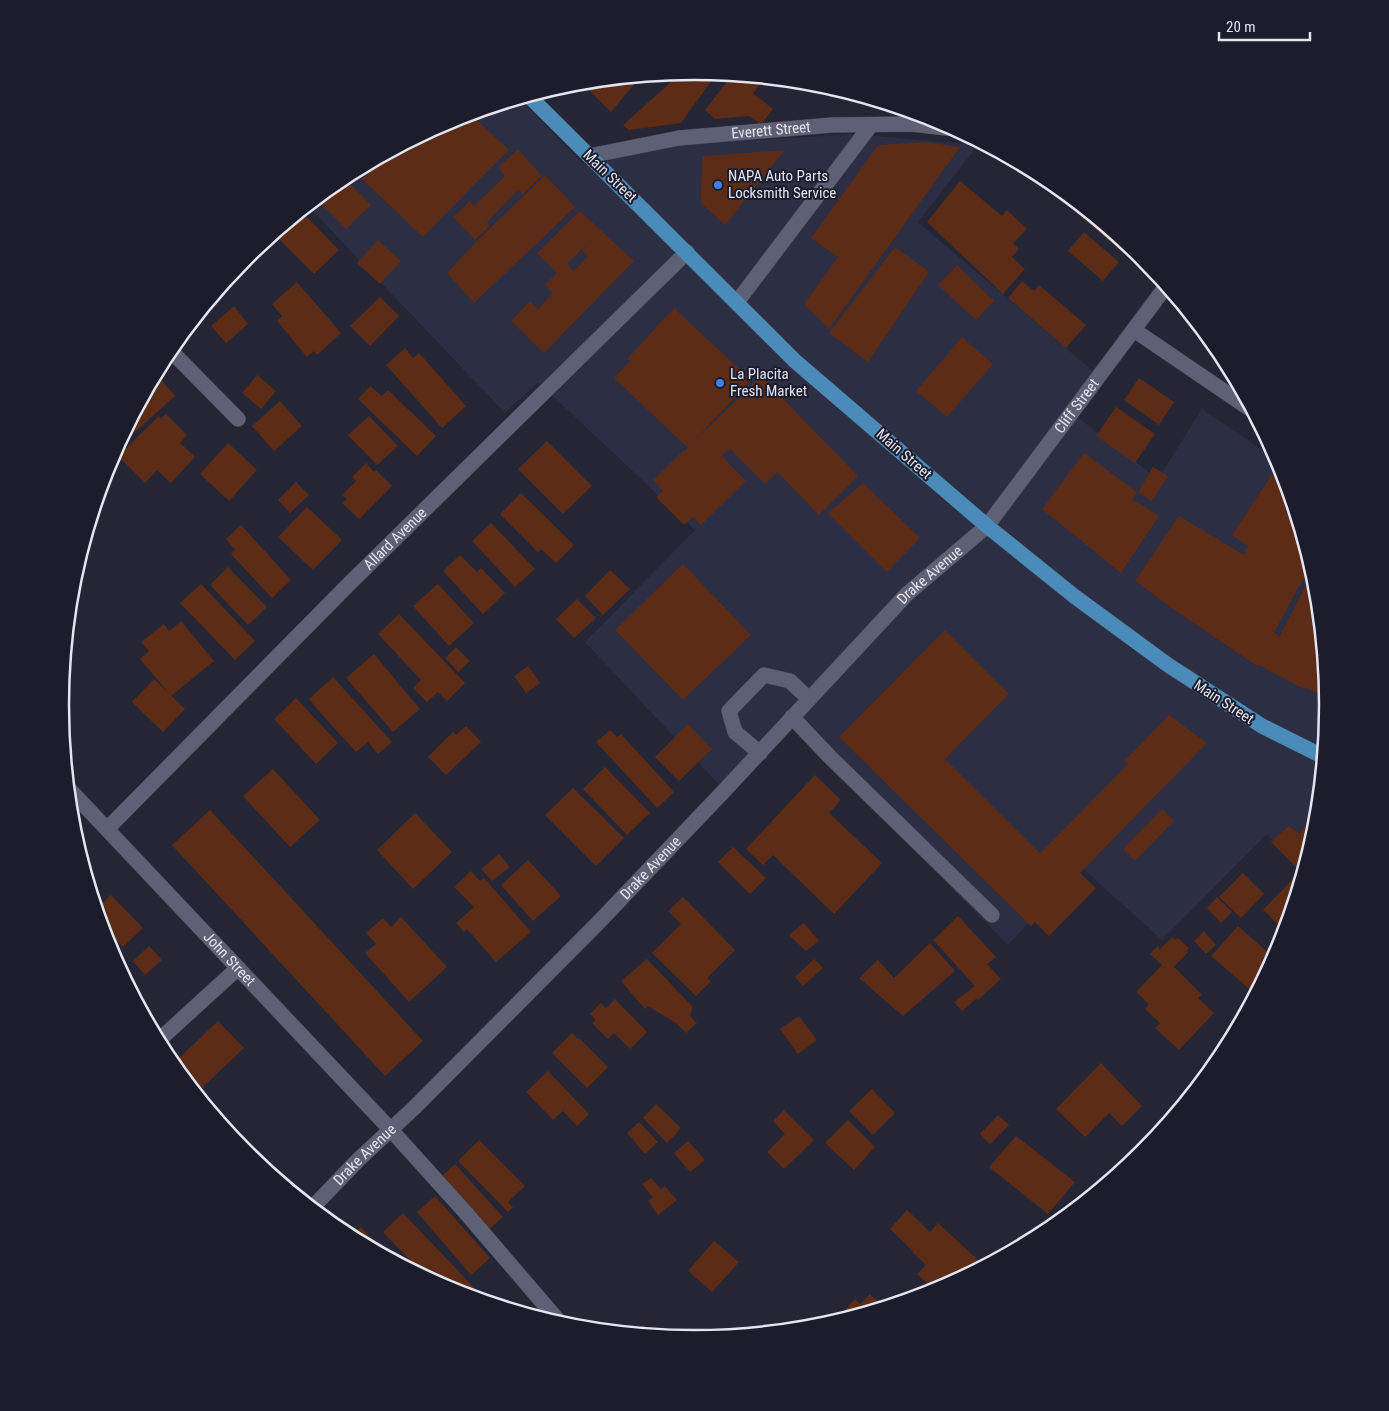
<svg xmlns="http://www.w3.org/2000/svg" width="1389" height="1411" font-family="'Roboto Condensed',sans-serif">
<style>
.built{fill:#2c2e44}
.building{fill:#5c2c17;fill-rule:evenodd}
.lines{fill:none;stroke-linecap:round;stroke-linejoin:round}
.minor-casing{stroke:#404250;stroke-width:16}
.major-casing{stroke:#404250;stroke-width:16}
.minor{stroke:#5e6073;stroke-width:15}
.major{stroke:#4a8bb9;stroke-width:15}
.shop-dot{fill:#3f7fe0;stroke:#1b1c2c;stroke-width:2}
.labels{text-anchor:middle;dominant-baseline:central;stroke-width:4;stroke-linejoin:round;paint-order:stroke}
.street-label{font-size:15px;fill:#e3e5f0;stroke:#1b1c2c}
.poi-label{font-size:15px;fill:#e3e5f0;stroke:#1b1c2c;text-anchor:start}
.rim{fill:none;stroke:#e3e5f0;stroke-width:2.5}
</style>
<rect width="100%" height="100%" fill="#242636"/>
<path class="built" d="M520,99l64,66 92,-20 178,-11 124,11 -60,77 176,150 -27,37 91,70 44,-70 66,45 4,-7 9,16 36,119 12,124 -12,124 -13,41 -37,-37 -105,106 -81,-73 -73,78 -217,-220 -65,67 -141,-150 110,-112 -157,-148 -33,31 -197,-207 34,-28 110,-59z"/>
<path class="building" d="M695,71l22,2 -36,50 -52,7 -6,-5 48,-43 -12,-8z
M732,75l33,3 -12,15 20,16 -12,15 -12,-8 -34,3 -10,-9z
M641,76l-30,36 -30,-30z
M470,114l39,36 -86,87 -61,-58 23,-24 67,-36z
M925,142l35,5 -131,182 -25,-25 34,-47 -27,-19 67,-93z
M518,149l24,27 -20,19 -4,-5 -31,32 3,4 -15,14 -22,-23 17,-16 4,5 31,-30 -7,-8z
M785,150l-60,75 -24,-22 1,-47z
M545,175l30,32 -101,96 -27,-30 29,-31z
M345,176l1,2 -37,37 -5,-6z
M346,180l25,25 -25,24 -25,-25z
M960,181l42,35 5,-6 20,19 -14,14 6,6 -7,8 13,12 -22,25 -76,-72z
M1087,210l45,38 -6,7 -45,-38z
M301,211l38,39 -25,24 -40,-40z
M580,211l54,50 -90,92 -33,-32 19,-20 8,8 15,-16 -8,-8 12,-12 -20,-20zM597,234l-15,16 6,6 -14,15 -7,-7z
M1084,232l35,30 -16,19 -35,-30z
M378,240l23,21 -21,23 -23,-21z
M895,247l34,25 -61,90 -39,-29z
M957,265l37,36 -18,19 -38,-35z
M1022,281l12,10 5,-6 47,40 -20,23 -58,-50z
M297,282l44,51 -24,22 -3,-4 -7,6 -30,-36 5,-5 -10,-12z
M380,297l19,19 -29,30 -20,-20z
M234,306l14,18 -22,19 -15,-17z
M674,308l77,72 -57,61 67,-65 97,100 -39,39 -42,-43 -12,12 -35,-35 -8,7 24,25 -45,44 -8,-8 -9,8 -28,-28 7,-6 -10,-11 31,-30 1,1 3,-3 -74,-70 16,-17 -3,-2z
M962,337l31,27 -46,53 -31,-26z
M405,348l8,10 6,-5 47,53 -24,22 -56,-63z
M156,374l19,22 -60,54z
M257,375l19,16 -15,18 -19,-16z
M1139,378l35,24 -15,23 -35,-25z
M370,386l12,10 6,-6 48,46 -19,20 -59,-57z
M280,401l22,25 -28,25 -22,-25z
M1116,407l39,27 -20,29 -39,-27z
M166,414l21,21 -7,8 15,14 -24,26 -14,-13 -12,13 -27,-27 41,-40 2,2z
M369,416l29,30 -21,19 -29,-30z
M547,441l45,45 -29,28 -45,-45z
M228,443l29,27 -28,31 -29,-27z
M1084,453l53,39 -5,7 27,17 -38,57 -79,-64z
M1279,460l2,3 4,15 -12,-9z
M366,463l8,9 2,-2 16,16 -33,33 -17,-16 5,-4 -5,-4 14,-14 -4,-4z
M1153,467l15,9 -16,25 -14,-9z
M1273,473l14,9 25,85 -16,24 -22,42 6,3 33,-65 4,11 11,117 -23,-12 -1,2 -46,-24 -1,1 -84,-57 -38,-28 44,-65 65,39 4,-9 -16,-11z
M296,482l13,13 -19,18 -12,-13z
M863,483l57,55 -33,34 -59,-59z
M521,493l53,52 -18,18 -15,-14 -3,3 -38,-38z
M307,507l35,33 -29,30 -35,-33z
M491,523l44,46 -20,18 -43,-46z
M241,525l50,55 -19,18 -41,-44 4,-4 -9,-11z
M460,555l17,17 4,-4 24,25 -22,21 -40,-43z
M683,564l68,71 -68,65 -68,-70z
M228,567l39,40 -19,18 -38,-40z
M610,570l20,19 -27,26 -18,-19z
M201,584l54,57 -20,19 -55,-57z
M438,584l36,39 -25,23 -36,-40z
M577,599l19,19 -22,20 -18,-19z
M399,614l66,69 -18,18 -9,-9 -11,10 -14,-14 8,-8 -43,-46z
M181,621l33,40 -43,35 -31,-37 9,-8 -8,-9 23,-18 5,7z
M945,630l64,64 -64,65 95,94 88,-89 -4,-3 45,-46 38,28 -127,130 16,15 -47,48 -14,-14 -4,4 -192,-189z
M456,647l14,14 -12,11 -13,-14z
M374,654l46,55 -27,23 -47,-54z
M528,666l12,17 -14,10 -12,-17z
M333,677l59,65 -14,12 -10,-12 -12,10 -39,-43 -8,-10z
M154,679l31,30 -22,23 -31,-30z
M296,698l42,45 -22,21 -42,-45z
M688,724l24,25 -33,32 -24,-24z
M466,726l15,16 -35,33 -18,-18 25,-25 3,3z
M610,730l7,7 4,-3 53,58 -17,16 -61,-66z
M605,767l45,46 -23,22 -44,-46z
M273,769l47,51 -30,27 -47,-51z
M815,775l26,25 -12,13 53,50 -48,51 -61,-59 -10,10 -17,-16z
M573,788l51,50 -28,28 -51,-51z
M1162,809l12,12 -39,40 -12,-12z
M210,810l213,231 -38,35 -213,-231z
M415,813l37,39 -39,37 -36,-39z
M1307,825l8,9 -12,40 -32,-32 18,-16 10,8z
M733,847l33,31 -16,16 -32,-32z
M499,854l11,13 -18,14 -11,-12z
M528,860l33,36 -28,25 -32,-36z
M471,871l9,10 4,-3 47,54 -35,30 -29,-33 -3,3 -8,-9 18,-16 -20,-20z
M1243,873l21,21 -23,24 -22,-21z
M1294,878l6,6 -14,48 -23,-22z
M111,895l32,33 -20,19 -22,-22 -5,-16z
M683,897l52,53 -28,28 4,3 -15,15 -44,-43 29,-29 -13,-13z
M1217,897l15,15 -11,11 -14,-15z
M958,916l38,41 -9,7 14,15 -23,21 -1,-2 -15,13 -8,-9 21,-16 -42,-46z
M401,917l46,50 -38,35 -44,-49 11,-9 -10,-11 17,-15 8,9z
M804,923l15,18 -13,10 -17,-16z
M1238,926l37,33 -19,36 -45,-39z
M1204,931l12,14 -10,9 -12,-13z
M1172,937l3,3 3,-2 11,10 -2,2 1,2 -14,15 28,28 -4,3 16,15 -35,37 -24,-22 5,-5 -15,-14 4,-5 -13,-12 26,-27 -12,-11 8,-8 2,3z
M930,943l25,28 -52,45 -44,-38 19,-18 16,18z
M149,946l13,14 -17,15 -12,-14z
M647,959l46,48 -3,9 7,7 -11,10 -9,-9 -29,-18 -3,3 -24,-28z
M814,959l9,9 -20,18 -8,-9z
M615,999l32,33 -17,17 -16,-16 -6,6 -16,-16 4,-3 -6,-6 11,-11 5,5z
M799,1016l18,24 -19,14 -18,-25z
M218,1021l26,27 -42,40 -26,-27z
M572,1033l6,6 1,-1 29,29 -21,21 -35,-35z
M1101,1063l41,43 -20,20 -13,-13 -24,24 -29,-28z
M548,1071l41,43 -12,12 -14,-15 -10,9 -27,-28z
M872,1089l23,24 -22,22 -24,-24z
M656,1104l25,24 -14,15 -24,-25z
M784,1110l30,30 -30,29 -17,-17 18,-18 -12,-13z
M998,1115l11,10 -19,19 -10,-10z
M848,1120l27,27 -21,23 -29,-27z
M639,1122l19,20 -13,12 -18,-21z
M1016,1136l59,46 -27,32 -59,-47z
M479,1140l46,46 -17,16 5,5 -5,5 -50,-51z
M688,1141l17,19 -15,12 -16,-19z
M245,1145l35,33 -2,2 -32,-26 -5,-5z
M455,1164l48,53 -24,21 -48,-52z
M651,1178l10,11 4,-3 12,14 -19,15 -10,-14 5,-4 -11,-13z
M435,1196l55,62 -19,17 -54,-63z
M907,1210l23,22 8,-9 40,37 -4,5 5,4 -34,19 -5,-5 -6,7 -17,-16 9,-9 -14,-13 1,-1 -23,-22z
M403,1213l80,84 -4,3 -28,-8 -22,-12 -46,-48z
M361,1227l29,31v1l-40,-22z
M714,1241l25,21 -27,30 -24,-21z
M870,1294l14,14 -49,15 -1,-2 21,-22 5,5z
M643,1325l13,11 -22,-2z"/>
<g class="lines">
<defs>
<g id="minor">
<path id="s1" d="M589,156l90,-18 153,-13 80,-1 43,5"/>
<path d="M737,302l134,-177"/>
<path d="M1134,330l119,81"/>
<path d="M170,350l68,69"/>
<path d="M792,717l38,40 162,158"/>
<path d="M760,753l-25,-21 -6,-21 35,-36 26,6 19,18"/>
<path id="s2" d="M68,788l323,342 75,83 96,112"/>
<path id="s3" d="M107,829l243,-246 337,-331"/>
<path d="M158,1041l80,-73"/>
<path id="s4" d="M312,1208l46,-48 57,-53 182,-183 125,-131 185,-199 80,-68 180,-241"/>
</g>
<path id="major" d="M529,96l266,265 192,165 87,70 94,69 94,61 62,31"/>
</defs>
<use href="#minor" class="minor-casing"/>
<use href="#major" class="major-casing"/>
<use href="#minor" class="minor"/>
<use href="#major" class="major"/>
</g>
<g class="shop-dot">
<circle cx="718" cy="185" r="5"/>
<circle cx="720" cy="383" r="5"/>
</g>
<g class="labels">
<g class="street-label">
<text stroke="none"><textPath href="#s1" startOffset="184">Everett Street</textPath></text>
<text transform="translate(610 176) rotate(44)">Main Street</text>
<text stroke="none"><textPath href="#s4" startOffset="1110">Cliff Street</textPath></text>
<text transform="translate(904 454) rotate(41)">Main Street</text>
<text stroke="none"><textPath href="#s3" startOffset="409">Allard Avenue</textPath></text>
<text stroke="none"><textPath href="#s4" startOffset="885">Drake Avenue</textPath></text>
<text transform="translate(1224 702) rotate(33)">Main Street</text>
<text stroke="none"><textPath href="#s4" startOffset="480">Drake Avenue</textPath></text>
<text stroke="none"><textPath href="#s2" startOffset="235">John Street</textPath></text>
<text stroke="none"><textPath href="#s4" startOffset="75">Drake Avenue</textPath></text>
</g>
<g class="poi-label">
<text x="728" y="176">NAPA Auto Parts<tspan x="728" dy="17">Locksmith Service</tspan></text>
<text x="730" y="374">La Placita<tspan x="730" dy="17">Fresh Market</tspan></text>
</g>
</g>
<path d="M0 0H1389V1411H0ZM69 705a625 625 0 1 1 1250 0a625 625 0 1 1-1250 0Z" fill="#1b1c2c" fill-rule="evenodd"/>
<path class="rim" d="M69 705a625 625 0 1 1 1250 0a625 625 0 1 1-1250 0Z"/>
<path d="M1219 32v8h91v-8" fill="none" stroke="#e3e5f0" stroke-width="2.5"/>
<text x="1226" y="32" font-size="15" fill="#e3e5f0" stroke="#1b1c2c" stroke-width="4" paint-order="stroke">20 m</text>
</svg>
